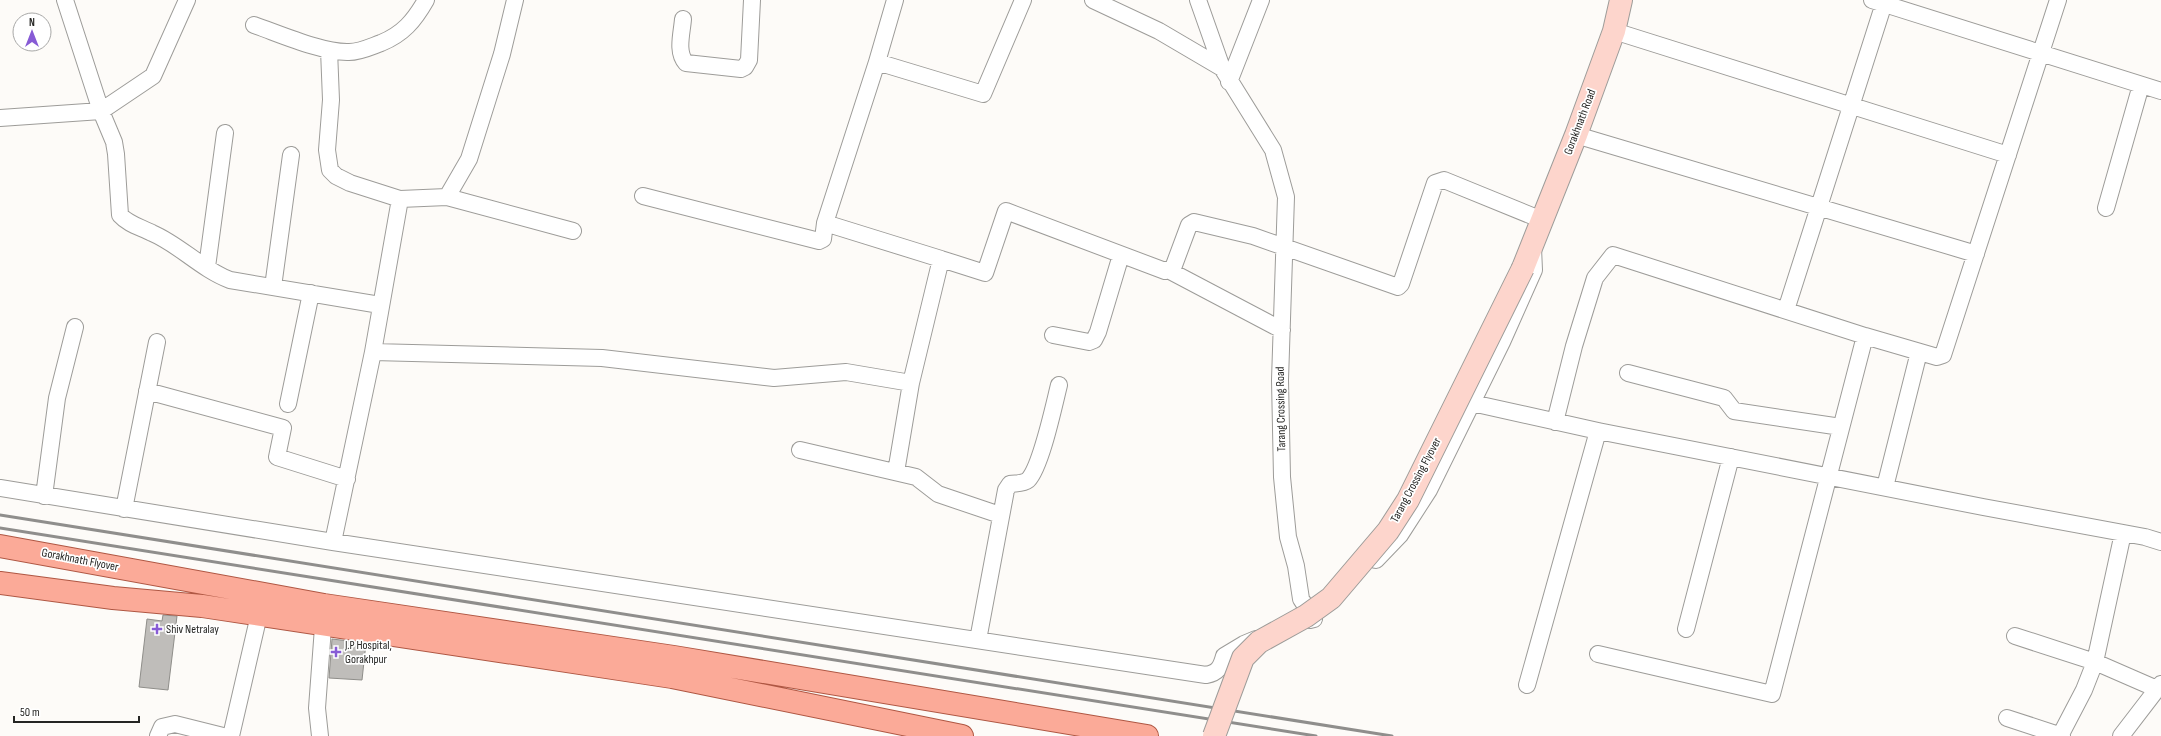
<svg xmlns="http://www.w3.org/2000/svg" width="2161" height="736" font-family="'Sofia Sans Condensed',sans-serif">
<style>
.building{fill:#bfbdba;stroke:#8f8e8a}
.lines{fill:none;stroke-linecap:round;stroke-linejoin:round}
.street-casing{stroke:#9d9c99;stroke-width:18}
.secondary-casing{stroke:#9d9c99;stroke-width:24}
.primary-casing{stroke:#af5743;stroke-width:24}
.street{stroke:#fff;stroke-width:16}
.secondary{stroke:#fdd5cc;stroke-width:22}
.primary{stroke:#fbaa98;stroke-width:22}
.rail{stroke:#8f8e8c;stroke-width:3}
.secondary-bridge-casing{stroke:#9d9c99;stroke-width:24;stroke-linecap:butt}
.secondary-bridge{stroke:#fdd5cc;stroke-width:22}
.poi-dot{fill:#875bd5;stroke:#fff;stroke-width:1.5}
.labels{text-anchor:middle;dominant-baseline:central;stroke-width:3.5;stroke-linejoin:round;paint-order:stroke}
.street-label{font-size:12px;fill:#252523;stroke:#fff}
.poi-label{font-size:12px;fill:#252523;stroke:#fff;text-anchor:start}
</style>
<rect width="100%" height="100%" fill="#fdfbf8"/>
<path class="building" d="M163,615l14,1 -9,74 -29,-3 8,-68 15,2z
M332,639l34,4 -4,37 -33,-2z"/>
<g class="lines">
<defs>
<path id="street" d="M65,0l36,111 13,31 2,12 4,61c8,9 20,12 32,18 28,12 49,36 78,47l150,25
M1093,0l66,31 63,37 51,82 13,47 -6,183 2,97 6,60 8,29 5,33 13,20 -4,1
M1198,0l24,68
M1872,0l289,91
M683,19c-1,14 -7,33 3,44l55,6 4,-2 4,-7 3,-60
M254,25c26,9 69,28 95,27 11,0 21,-5 32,-9 22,-9 33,-22 45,-43
M1614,31l394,124
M329,50l2,50 -4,50 3,20 6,6 14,7 50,16 47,-2 126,34
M877,62l18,-62
M1229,82l32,-82
M0,118l101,-7 52,-35 34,-76
M1576,135l400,119
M643,196l176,45 4,-2 2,-16 52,-161 106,32 40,-94
M447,197l22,-38 33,-105 13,-54
M2106,208l35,-123
M825,223l116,36 -30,124 -15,89
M941,259l44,14 21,-62 159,60 8,-3 16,-43 5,-3 59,14 145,51 3,-3 34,-101 9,-3 98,40
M207,267l18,-134
M1170,271l112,59
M273,287l18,-132
M1786,310l99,-310
M1053,335l36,7 5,-2 4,-8 23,-77
M1865,336l72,21 6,-2 115,-355
M373,352l27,-153
M1628,373l96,25 10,13 107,16
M147,391l136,37 -6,29 70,22
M1472,403l126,28 385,76 162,30 16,5
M288,404l23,-111
M1555,422l19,-76 21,-68 18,-23 252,81 -93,358 -174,-40
M800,450l116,27 22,17 62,21
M1885,487l34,-135
M0,488l333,54 873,133c12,-2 15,-8 18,-19l20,-12 12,-5
M44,496l13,-98 18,-71
M124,509l33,-167
M333,542l40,-190 229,6 172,20 72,-6 65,11
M1376,560l24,-25 29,-45 73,-148 32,-72 -1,-22
M1686,629l45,-172
M2015,636l80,26 62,27
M978,640l28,-150 4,-6c6,-1 13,0 18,-4 13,-13 26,-75 31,-95
M1527,685l71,-254
M2007,718l55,18
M158,736l4,-9 13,-3 48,12
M231,736l28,-121
M320,736l-3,-28 7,-94
M2060,736l24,-46 11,-28 28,-129
M2121,736l40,-52"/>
<path id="secondary" d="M1523,268l53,-133 38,-104 7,-31"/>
<path id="primary" d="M0,546l324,59 350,52 473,79
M0,583l113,15 89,8 470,71 290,59"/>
</defs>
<use href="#street" class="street-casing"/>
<use href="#secondary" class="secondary-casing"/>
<use href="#primary" class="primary-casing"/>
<use href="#street" class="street"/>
<use href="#secondary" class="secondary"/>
<use href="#primary" class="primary"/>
<path class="rail" d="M0,515l1392,221
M0,528l1316,208"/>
<defs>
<path id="secondary-bridge" d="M1214,736l29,-78 16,-16 47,-26 25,-18 57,-67 20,-31 115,-232"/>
</defs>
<use href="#secondary-bridge" class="secondary-bridge-casing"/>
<use href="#secondary-bridge" class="secondary-bridge"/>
</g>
<g class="poi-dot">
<path d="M155 623h4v4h4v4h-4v4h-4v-4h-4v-4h4z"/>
<path d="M334 646h4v4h4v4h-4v4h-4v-4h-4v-4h4z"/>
</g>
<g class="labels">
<g class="street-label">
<text transform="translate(1580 122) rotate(-69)">Gorakhnath Road</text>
<text transform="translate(1281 409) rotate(-91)">Tarang Crossing Road</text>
<text transform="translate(1416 480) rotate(-62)">Tarang Crossing Flyover</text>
<text transform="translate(80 560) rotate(11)">Gorakhnath Flyover</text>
</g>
<g class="poi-label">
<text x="166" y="629">Shiv Netralay</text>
<text x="345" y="645">J.P Hospital,<tspan x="345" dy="14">Gorakhpur</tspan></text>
</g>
</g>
<g transform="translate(32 32)"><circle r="19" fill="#ffffff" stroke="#a8a8a7"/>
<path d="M0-3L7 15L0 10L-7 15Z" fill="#875bd5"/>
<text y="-6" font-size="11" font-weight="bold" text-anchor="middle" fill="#252523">N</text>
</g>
<path d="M14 716v6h125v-6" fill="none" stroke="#252523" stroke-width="2"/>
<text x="20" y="716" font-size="12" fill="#252523" stroke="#ffffff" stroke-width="3" paint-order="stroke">50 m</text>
</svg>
